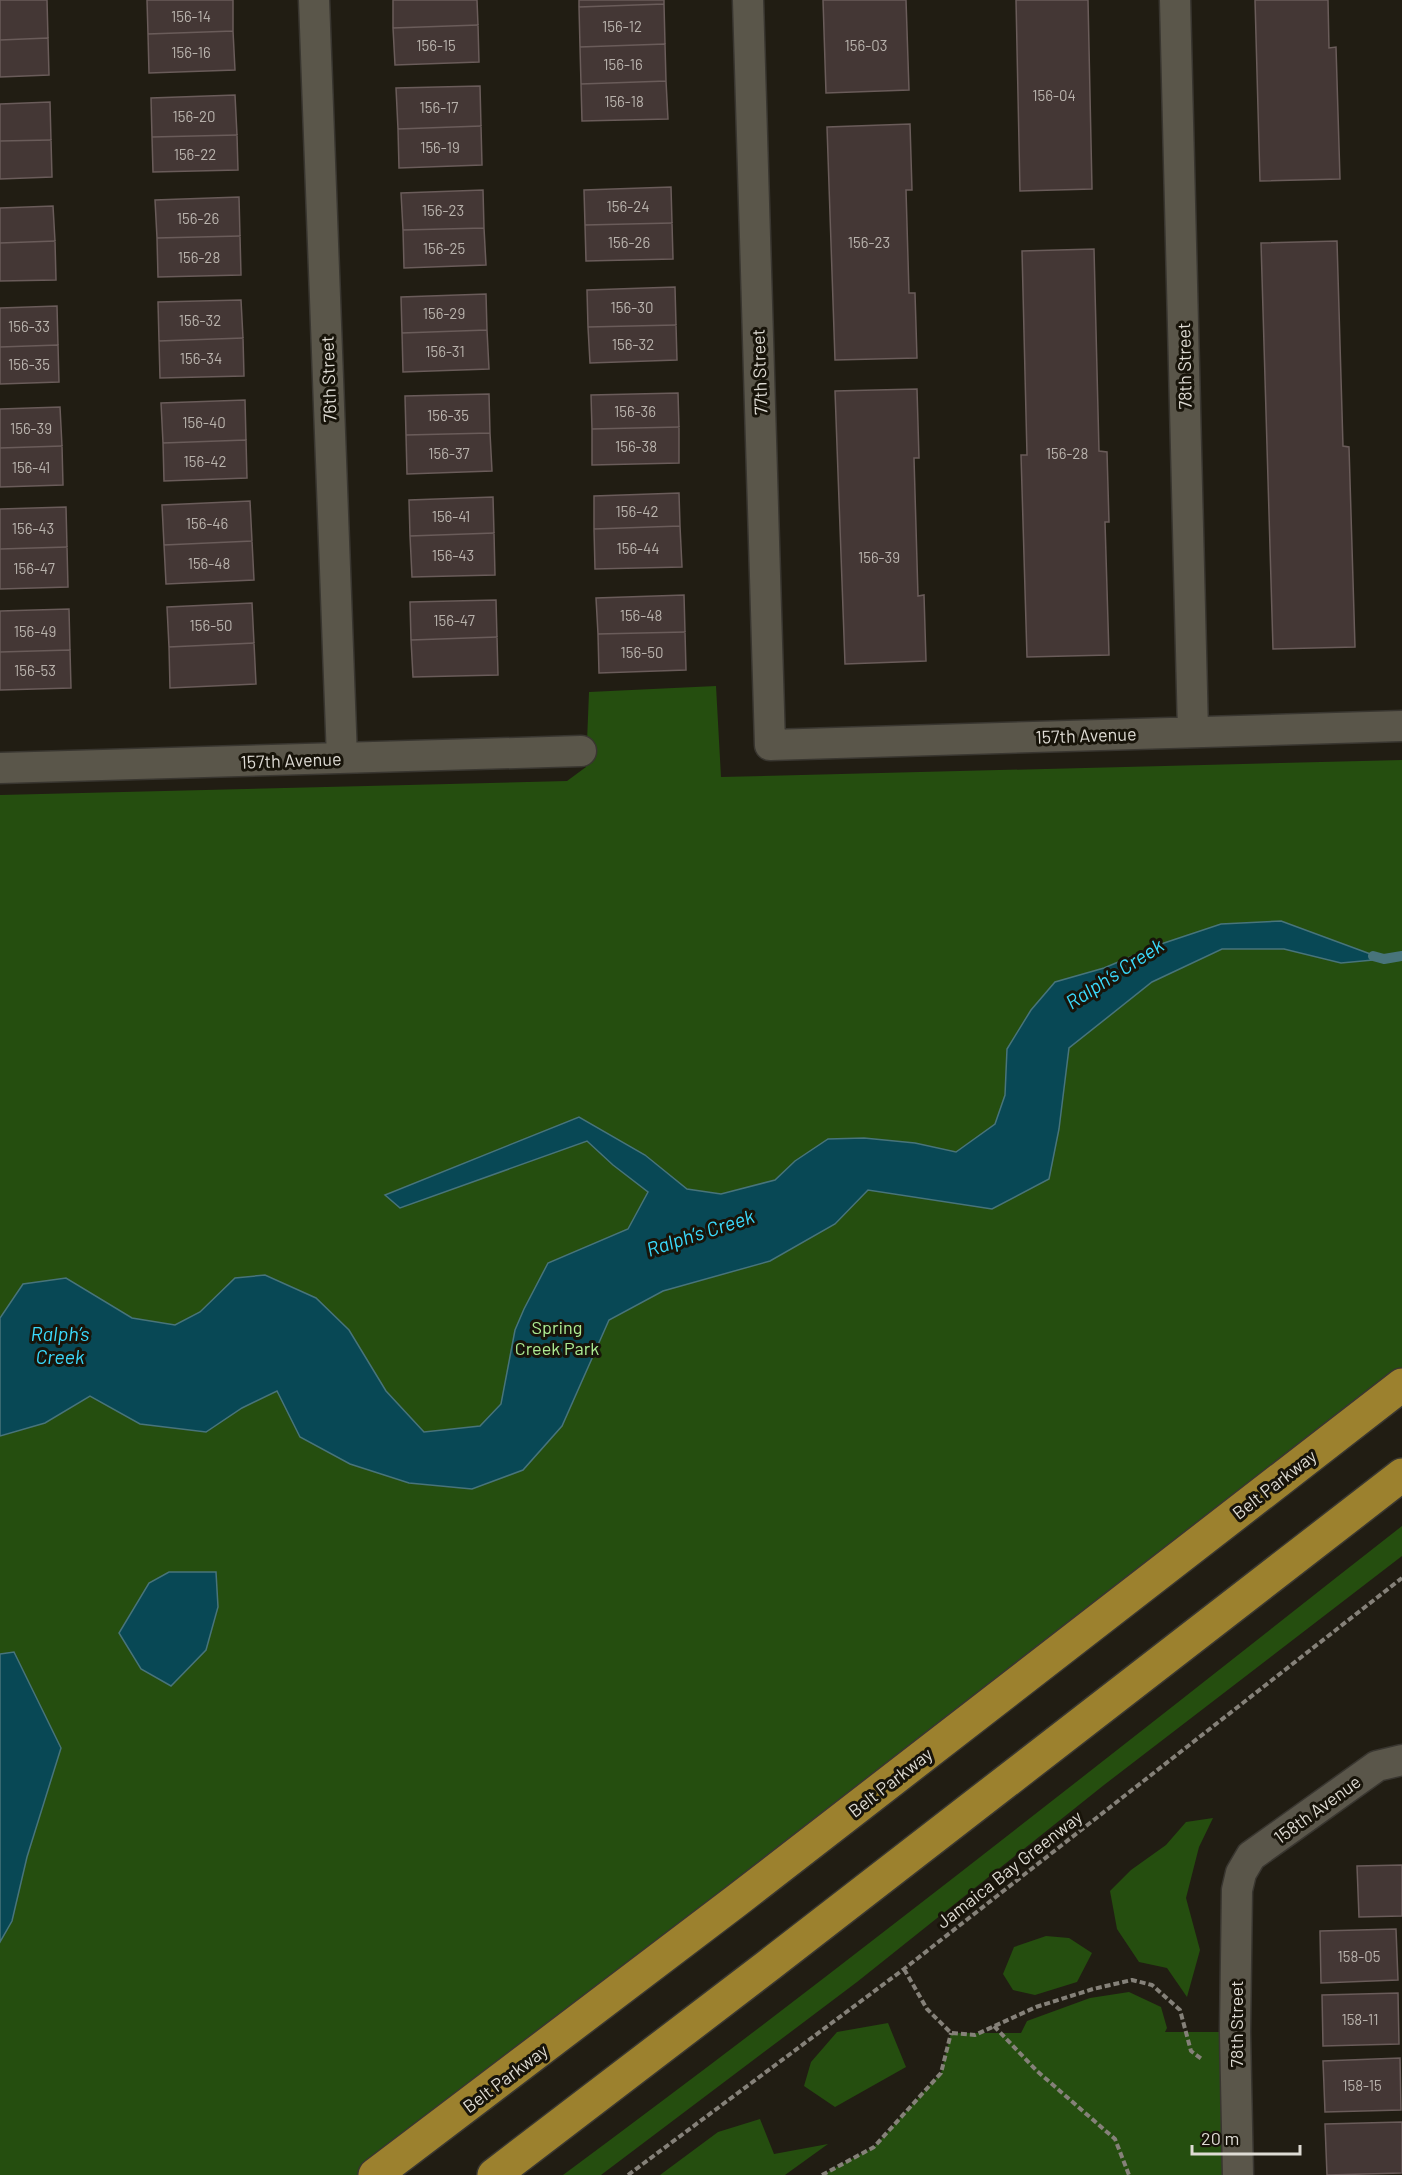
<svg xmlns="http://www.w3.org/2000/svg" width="1402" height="2175" font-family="Barlow,sans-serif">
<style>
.green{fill:#254e0f}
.water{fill:#084855;stroke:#48747b;stroke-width:1.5}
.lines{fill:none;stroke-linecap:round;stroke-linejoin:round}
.stream{stroke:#48747b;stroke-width:10}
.building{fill:#443735;stroke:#6a5c5a;stroke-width:1.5}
.street-casing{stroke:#393630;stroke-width:33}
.highway-casing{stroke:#393630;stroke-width:36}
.path{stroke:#858179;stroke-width:4;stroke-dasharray:6 3;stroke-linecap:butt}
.street{stroke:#5a564a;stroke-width:30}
.highway{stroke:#9c812e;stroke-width:33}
.labels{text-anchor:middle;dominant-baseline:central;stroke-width:6;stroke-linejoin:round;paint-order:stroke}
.number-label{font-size:15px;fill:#b8b2ac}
.street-label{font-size:18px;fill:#dedbd4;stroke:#18140a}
.park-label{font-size:18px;fill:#adec93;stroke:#18140a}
.water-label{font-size:20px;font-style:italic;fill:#3adafc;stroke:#18140a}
</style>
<rect width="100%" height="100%" fill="#211d13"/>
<path class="green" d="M716,686l5,91 681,-17v625l-1032,790h-370v-1380l567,-14 19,-14 3,-75z
M1402,1526v30l-298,229 -247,197 -256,193h-38c284,-210 561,-431 839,-649z
M1213,1818l-14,29 -13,51 14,52 -13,47 -20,-29 -28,-6 -22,-33 -7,-38 21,-21 35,-25 20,-23z
M1046,1936l23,2 23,15 -15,29 -42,13 -22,-5 -10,-16 11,-27z
M1129,1992l32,15 6,21 -2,4h70l3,143h-416l52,-28 67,-74 10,-40h70l6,-12 63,-23z
M888,2023l18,44 -71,40 -31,-21 7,-24 26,-30z
M760,2119l14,35 54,-10 -43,31h-125l58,-43z"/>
<path class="water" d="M1281,921l103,38 -43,4 -57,-14h-62l-70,33 -83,66 -10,81 -10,50 -57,30 -124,-19 -33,34 -65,37 -107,30 -54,29 -47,106 -39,44 -51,19 -63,-6 -59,-19 -50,-27 -23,-46 -35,17 -36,24 -66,-8 -50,-28 -45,27 -45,13v-118l23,-34 43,-6 66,40 43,7 25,-13 35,-34 30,-3 51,23 33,32 37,61 38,41 56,-6 21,-22 14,-74 9,-21 24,-46 80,-34 20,-37 -35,-27 -26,-24 -187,67 -15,-13 194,-78 66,38 42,34 34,5 54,-14 20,-19 33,-22 36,-1 51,5 41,9 39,-28 10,-29 2,-46 24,-39 24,-28 49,-14 57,-24 60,-20z
M169,1572h47l2,35 -12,43 -35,36 -30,-17 -22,-36 30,-50z
M14,1652l47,96 -34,109 -15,64 -12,21v-288z"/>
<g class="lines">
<path class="stream" d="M1373,956l11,3 18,-3"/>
</g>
<path class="building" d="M0,0h47l1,38 -48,2z
M147,0h86v31l-85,3z
M393,0h84l1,25 -85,3z
M579,0h85v4l-85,3z
M823,0h83l3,90 -83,3z
M1016,0h72l4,189 -72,2z
M1255,0h73l1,48 7,-1 4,132 -80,2z
M664,4l1,40 -85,3 -1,-40z
M478,25l1,37 -84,3 -2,-37z
M233,31l2,39 -86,3 -1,-39z
M48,38l1,37 -49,2v-37z
M665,44l1,37 -85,3 -1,-37z
M666,81l2,38 -86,2 -1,-37z
M480,86l1,40 -83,3 -2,-41z
M235,95l2,40 -85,2 -1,-39z
M50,102l1,38 -51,1v-37z
M910,124l2,66h-6l3,103h6l2,65 -82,2 -8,-233z
M481,126l1,39 -83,3 -1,-39z
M237,135l1,35 -85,2 -1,-35z
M51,140l1,37 -52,2v-38z
M671,187l1,36 -87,2 -1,-35z
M483,190l1,38 -81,2 -2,-37z
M239,197l1,39 -83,2 -2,-38z
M53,206l2,35 -55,2v-35z
M672,223l1,36 -87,2 -1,-36z
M484,228l2,37 -82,3 -1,-38z
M240,236l1,39 -83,2 -1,-39z
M55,241l1,39 -56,1v-38z
M1337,241l6,205 6,1 6,200 -82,2 -12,-406z
M1094,249l5,202 8,1 2,70h-4l4,133 -82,2 -6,-202h6l-5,-204z
M675,287l1,38 -88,2 -1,-37z
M486,294l1,36 -85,3 -1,-36z
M241,300l2,38 -84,3 -1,-39z
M57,306l1,39 -58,2v-39z
M676,325l1,35 -87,3 -2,-36z
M487,330l2,39 -86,3 -1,-39z
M243,338l1,38 -84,2 -1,-37z
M58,345l1,37 -59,2v-37z
M917,389l2,69h-5l4,138 6,-1 2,66 -81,3 -10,-273z
M678,393l1,34 -87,2 -1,-34z
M489,394l1,39 -84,2 -1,-39z
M245,400l1,40 -83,3 -2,-40z
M60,407l2,39 -62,2v-39z
M679,427v36l-87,2v-36z
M490,433l2,38 -85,3 -1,-39z
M246,440l1,38 -83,3 -1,-38z
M62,446l1,39 -63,2v-39z
M679,493l1,33 -86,3v-33z
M493,497l1,36 -84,3 -1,-36z
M250,501l2,40 -88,4 -2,-40z
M66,507l1,40 -67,2v-40z
M680,526l2,41 -87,2 -1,-40z
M494,533l1,42 -83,2 -2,-41z
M252,541l2,39 -88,4 -2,-39z
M67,547l1,40 -68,2v-40z
M684,595l1,37 -87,2 -2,-36z
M496,600l1,37 -86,3 -1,-38z
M252,603l2,40 -85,4 -2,-40z
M69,609l1,41 -70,2v-41z
M685,632l1,38 -87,3 -1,-39z
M497,637l1,38 -85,2 -2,-37z
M254,643l2,41 -86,4 -1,-41z
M70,650l1,38 -71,2v-38z
M1402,1865v51l-43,1 -2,-51z
M1396,1929l2,51 -77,3 -1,-52z
M1398,1993l1,51 -76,2 -1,-51z
M1400,2058l1,52 -76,2 -2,-51z
M1402,2122v51l-75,2 -2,-51z"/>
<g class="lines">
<defs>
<path id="street" d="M314,0l28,758
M748,0l22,745 632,-19
M1175,0l18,732
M0,768l581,-17
M1238,2175l-3,-143 2,-142 4,-17 10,-17 126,-90 25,-6"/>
<path id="highway" d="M375,2175l361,-274 666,-516
M494,2175l275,-210 633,-490"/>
</defs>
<use href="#street" class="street-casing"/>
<use href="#highway" class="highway-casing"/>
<path class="path" d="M904,1969l23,40 24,24 24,2 61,-28 57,-18 39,-9 20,5 28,25 11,41 12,9
M994,2026l43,45 78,68 14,36
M628,2175l276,-206 498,-391
M822,2175l52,-28 67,-74 10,-40"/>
<use href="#street" class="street"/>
<use href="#highway" class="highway"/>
</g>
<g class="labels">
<g class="number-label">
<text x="191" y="16">156-14</text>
<text x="622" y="26">156-12</text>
<text x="436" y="45">156-15</text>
<text x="866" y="45">156-03</text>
<text x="191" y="52">156-16</text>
<text x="623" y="64">156-16</text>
<text x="1054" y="95">156-04</text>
<text x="624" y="101">156-18</text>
<text x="439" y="107">156-17</text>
<text x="194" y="116">156-20</text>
<text x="440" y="147">156-19</text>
<text x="195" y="154">156-22</text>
<text x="628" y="206">156-24</text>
<text x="443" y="210">156-23</text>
<text x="198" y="218">156-26</text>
<text x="629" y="242">156-26</text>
<text x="869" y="242">156-23</text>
<text x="444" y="248">156-25</text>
<text x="199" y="257">156-28</text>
<text x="632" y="307">156-30</text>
<text x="444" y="313">156-29</text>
<text x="200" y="320">156-32</text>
<text x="29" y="326">156-33</text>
<text x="633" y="344">156-32</text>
<text x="445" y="351">156-31</text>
<text x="201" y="358">156-34</text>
<text x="29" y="364">156-35</text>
<text x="635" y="411">156-36</text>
<text x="448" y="415">156-35</text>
<text x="204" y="422">156-40</text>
<text x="31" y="428">156-39</text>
<text x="636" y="446">156-38</text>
<text x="449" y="453">156-37</text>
<text x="1067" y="453">156-28</text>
<text x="205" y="461">156-42</text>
<text x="31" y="467">156-41</text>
<text x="637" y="511">156-42</text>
<text x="451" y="516">156-41</text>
<text x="207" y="523">156-46</text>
<text x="33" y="528">156-43</text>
<text x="638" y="548">156-44</text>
<text x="453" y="555">156-43</text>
<text x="879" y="557">156-39</text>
<text x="209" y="563">156-48</text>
<text x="34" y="568">156-47</text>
<text x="641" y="615">156-48</text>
<text x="454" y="620">156-47</text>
<text x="211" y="625">156-50</text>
<text x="35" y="631">156-49</text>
<text x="642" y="652">156-50</text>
<text x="35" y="670">156-53</text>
<text x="1359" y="1956">158-05</text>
<text x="1360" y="2019">158-11</text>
<text x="1362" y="2085">158-15</text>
</g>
<g class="street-label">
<text transform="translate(1184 366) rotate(-91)">78th Street</text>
<text transform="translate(759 372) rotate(-92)">77th Street</text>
<text transform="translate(328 379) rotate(-92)">76th Street</text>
<text transform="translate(1086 735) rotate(-2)">157th Avenue</text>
<text transform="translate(291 760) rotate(-2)">157th Avenue</text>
<text transform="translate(1274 1484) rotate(-38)">Belt Parkway</text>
<text transform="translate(890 1782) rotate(-38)">Belt Parkway</text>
<text transform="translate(1317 1809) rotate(-36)">158th Avenue</text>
<text transform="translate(1009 1869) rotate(-38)">Jamaica Bay Greenway</text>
<text transform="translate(1236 2024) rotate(-90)">78th Street</text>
<text transform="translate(505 2078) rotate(-37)">Belt Parkway</text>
</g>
<g class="park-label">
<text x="557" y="1327">Spring<tspan x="557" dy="21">Creek Park</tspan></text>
</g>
<g class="water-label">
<text transform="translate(1114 973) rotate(-33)">Ralph’s Creek</text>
<text transform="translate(700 1232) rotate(-18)">Ralph’s Creek</text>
<text x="60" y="1333">Ralph’s<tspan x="60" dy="23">Creek</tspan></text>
</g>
</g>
<path d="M1192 2145v9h108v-9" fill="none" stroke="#dedbd4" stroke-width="3"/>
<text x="1201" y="2145" font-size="18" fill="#dedbd4" stroke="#18140a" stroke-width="4.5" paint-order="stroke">20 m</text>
</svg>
